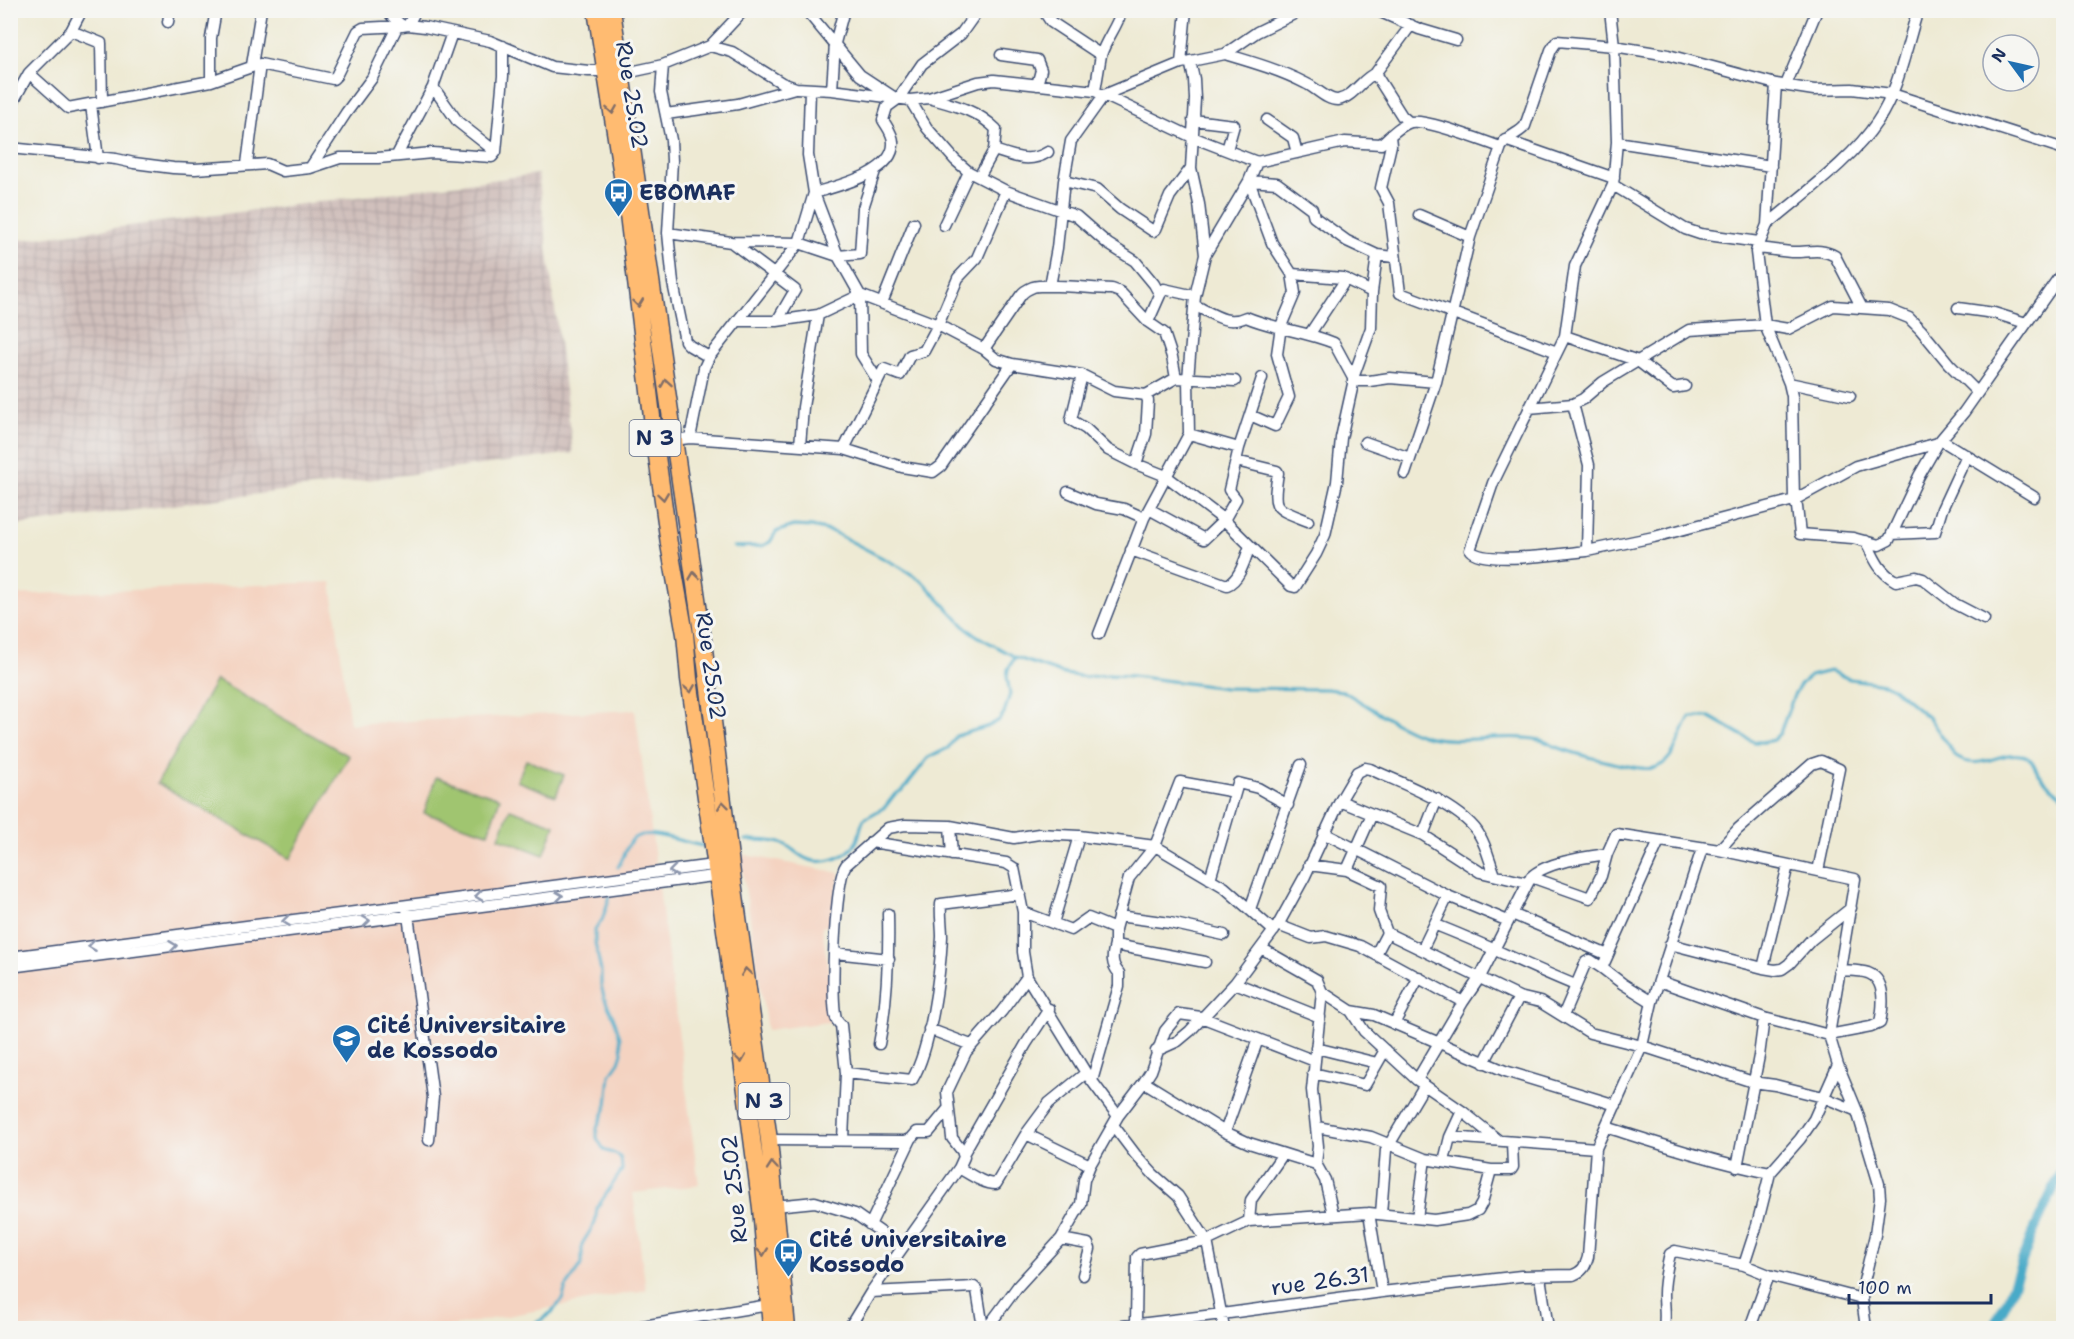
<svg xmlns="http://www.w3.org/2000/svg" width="2074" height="1339" font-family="'Shantell Sans',sans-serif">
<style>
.built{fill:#f4d3c1}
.industrial{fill:url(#industrial-grid)}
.green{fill:#a0c56f;stroke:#5e7a66;stroke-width:1.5}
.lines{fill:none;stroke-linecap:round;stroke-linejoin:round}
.stream{stroke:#49aac8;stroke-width:3}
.canal{stroke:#49aac8;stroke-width:10}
.minor-casing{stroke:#3b4b70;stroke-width:13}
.primary-casing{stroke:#3b4b70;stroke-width:19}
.minor{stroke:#fff;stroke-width:10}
.primary{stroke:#ffbb71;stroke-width:16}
.oneway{stroke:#826e67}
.oneway2{stroke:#8d97ae}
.labels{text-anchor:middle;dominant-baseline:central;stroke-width:6;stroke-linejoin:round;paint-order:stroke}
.shield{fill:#f6f6f2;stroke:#5d6b8a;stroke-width:1.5}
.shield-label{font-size:21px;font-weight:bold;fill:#1b2f5e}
.street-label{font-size:22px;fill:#1b2f5e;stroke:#f6f6f2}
.poi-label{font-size:22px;font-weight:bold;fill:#1b2f5e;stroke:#f6f6f2;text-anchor:start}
</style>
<defs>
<pattern id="industrial-grid" width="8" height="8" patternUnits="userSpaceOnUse" patternTransform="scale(1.5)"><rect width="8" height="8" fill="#d0c0bc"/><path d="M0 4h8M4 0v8" fill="none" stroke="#b2a5a4"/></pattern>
</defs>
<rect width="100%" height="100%" fill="#f6f6f2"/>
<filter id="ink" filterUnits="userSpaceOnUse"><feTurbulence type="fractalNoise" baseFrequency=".0167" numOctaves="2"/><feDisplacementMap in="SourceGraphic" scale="12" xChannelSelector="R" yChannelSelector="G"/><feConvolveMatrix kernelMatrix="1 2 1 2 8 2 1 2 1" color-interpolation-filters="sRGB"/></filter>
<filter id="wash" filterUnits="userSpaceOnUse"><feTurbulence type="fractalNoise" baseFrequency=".008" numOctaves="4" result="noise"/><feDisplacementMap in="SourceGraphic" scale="24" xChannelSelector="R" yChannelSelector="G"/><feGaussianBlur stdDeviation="1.35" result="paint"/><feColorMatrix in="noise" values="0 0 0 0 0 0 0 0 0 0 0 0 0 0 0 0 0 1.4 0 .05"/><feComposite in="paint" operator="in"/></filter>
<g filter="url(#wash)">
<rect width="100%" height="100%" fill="#eeead4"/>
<path class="built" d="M331,582l19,142 285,-14 64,475 -66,8 13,97 -203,38h-432l-1,-733z
M740,854l100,19 -10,52 -8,2 14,94 -69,9z"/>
<path class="industrial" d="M538,174l35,279 -562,73v-285z"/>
<path class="green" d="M216,680l133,76 -59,103 -133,-76z
M526,760l38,15 -8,21 -39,-15z
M436,777l64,21 -12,35 -64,-20z
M510,809l45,16 -11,30 -45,-17z"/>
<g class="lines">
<path class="stream" d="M734,547l28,-1 8,-4 6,-10 17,-6 19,1 21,5 67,35 22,14 45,48 12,8 36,20 49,17 21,3 24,-2 24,1 92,12 102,1 16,2c22,13 56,37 79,44 34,11 82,-3 118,5 6,1 11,5 17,7 15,6 84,25 97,21 22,-6 25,-34 36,-51h20l44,25h10l9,-2 7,-7 14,-38 7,-11 9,-8 20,-5 20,8 34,5 9,4 37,31 26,38c25,16 46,-9 69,-1 9,4 9,11 14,18 6,7 17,18 25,23
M746,840c13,0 25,0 38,4 8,4 15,12 23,15 17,7 42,-2 50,-18 3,-7 3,-15 7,-22l21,-12 10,-13 8,-4 25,-32 20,-10 8,-12 33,-10 10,-6 5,-7 6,-19 -3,-17 1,-8 7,-12
M618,867c5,-8 8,-19 13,-26 14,-17 57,5 75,5
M525,1328l16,-8 11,-8 10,-12 4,-13 16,-23v-20l13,-21 2,-15 25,-38 -1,-12 -6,-4 -11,-4 -7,-12v-10l10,-23 3,-30 9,-13 3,-9 -2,-15 -5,-17 -11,-24 -3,-12v-14l-6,-28v-13l7,-10 9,-27"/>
<path class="canal" d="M1992,1328l16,-29 23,-62 33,-71"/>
</g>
</g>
<g filter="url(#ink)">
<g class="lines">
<defs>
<path id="minor" d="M386,10l16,16 6,-1 17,2 65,14 62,26 37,4h46l28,-6 47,-19 34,-36
M806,10l54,65 35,23
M1043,10l8,12 50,33 -6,36
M1376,10l43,19 37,11
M2062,10l2,1
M168,22l2,-12
M408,25l8,-15
M71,31l30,12 1,59
M710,46l22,6 50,31 14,5 36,2 78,10 19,-2 49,-16 16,-2 101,11 97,46 65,25 88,-20 36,2c8,-7 19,-19 30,-22 17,-3 71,19 90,25
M1225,54c27,8 55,16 80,29 10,4 22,18 33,17 16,-3 24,-22 38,-27
M1001,55l36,5 4,10 -4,15
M1101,55c5,-16 16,-28 21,-45
M1181,63l5,-53
M252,65l9,-55
M663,65l-2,27 10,48 1,21 -4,72 5,50 12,58 5,5 19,11
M29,73l39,35 143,-27 49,-17 73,15 3,-3 22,-45 5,-3 39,-2
M211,81v-43l5,-28
M1776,84l-9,141 -11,27 9,73 24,58 3,13 2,104 3,7 3,27 53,4 26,7 10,-5 30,-64 19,-33 26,-31 100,-142
M1786,85l31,-75
M433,87l25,35 38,30
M810,90l-2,65 6,38 24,63 22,39 1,59 17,27
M832,90l3,-47 9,-33
M929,98c25,7 48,12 67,31l-2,21 -15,27
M910,100l17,28 28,32 14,12 37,19 70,25 32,28 27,17 19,23 6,11 4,-6 31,7
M91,105l7,53
M10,107l19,-34 42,-42 11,-21
M666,114l72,-10 57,-16
M1193,120l41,5 -7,25
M1267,120l26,18 4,15
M1409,122l-7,-6 -26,-41 1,-4 34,-46
M1390,136l1,9 -10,43 8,15 11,90 157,59
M1505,140l109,38
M1617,142l154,24
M10,148l106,11 18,4 39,5 22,1 72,-5 16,7 27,-3 30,-10h38l54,-5 60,4 4,-5 7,-76v-30
M994,150c19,6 35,14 54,2
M397,155l36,-68 19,-54
M247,164l13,-100
M310,168l36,-55 26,-35 25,-51
M1064,181l33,8 23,20 33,22 3,-2 14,-33 21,-28
M1613,185l72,44 15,5 59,8
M814,193c23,-7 81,-20 79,-51 0,-8 -6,-15 -10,-22l4,-13 11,-8 24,-35 39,-30 17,-24
M1419,215l51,22
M944,225l25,-53
M1767,225c36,-31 84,-64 110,-103 22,-32 29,-75 41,-112
M668,233l63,9 68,1 39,13 22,-2 3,-46 12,-37
M731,242l64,48 -18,31
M1757,248c12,1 23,3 35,4 15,1 28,-5 43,4l27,52
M1205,255l44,-74 8,-19
M1292,274l51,4 29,14
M1050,286l7,-38 7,-67 7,-40 33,-46 77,-32 44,-9 32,-22 45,-22
M882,303l32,-80
M1196,306c17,8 31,20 50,11 28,12 59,14 88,26l19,35
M1958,308l36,5 32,10
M738,321h39l41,-6 42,-20 78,30 46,24 12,10 16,5 70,11 32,16 32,4 30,-17 59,3
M1148,322l12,-27
M1309,335l37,-56
M1565,336l73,25 35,27 12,-2
M984,349l37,-54c3,-4 7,-6 12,-8 16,-4 60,2 79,2l8,3 28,30 16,11 8,24 4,21
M1082,375l-11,45 15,9 22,21 28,14 30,12 58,44 67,66 4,1 21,-33 9,-19 12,-53 4,-44 12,-54v-6l18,-50 1,-36 5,-37
M1353,381h16l21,-3 46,4
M1789,383l61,13
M1573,404l16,61 -2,86 67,-14 140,-37 62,-34 82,-23
M1529,408l44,-4 10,-5 20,-17 86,-52 76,-5 23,4 45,-23 56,4 20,8 12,12 28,34 28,28
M1250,415l25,11 14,-29 -12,-43 4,-28 14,-33 -3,-19 -20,-31 -23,-62 28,2 35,26 2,8 33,24 30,14 17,2
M1189,434l50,14
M690,438l14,-70 5,-11 90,-114 15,-50
M1941,440l93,57
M655,442l35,-4 154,11 58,18 31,5 8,-6 71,-102
M1365,442l45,16
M800,446l3,-39 15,-92
M844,449l40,-80 16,6 10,-20 14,-4 14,-26 20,-47 19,-20 29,-67
M1236,461l41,10 1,2c-6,38 -4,34 30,48
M1136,464l10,-30 2,-33 -2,-6
M1405,474l31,-92 34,-145 31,-90c8,-13 18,-13 24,-21l26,-76 6,-9 57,5 54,9 108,29 38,6 38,-1 40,5 172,55
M1068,492l28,12 28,5 20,9
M1149,509l55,30 20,-19 12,-21 -7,-9 10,-42 23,-70
M1892,534l43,-2 7,-23 25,-54
M1866,541c8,17 13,31 30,40l20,-4 7,2 32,25 29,15
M1131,550l96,35c13,-5 18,-26 23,-39
M1587,551c-22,2 -104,15 -117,-1l23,-67 72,-147 10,-70 38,-81 4,-43 -3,-96 -4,-36
M1099,634l45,-116 45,-84 -1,-55 7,-83 10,-41 -6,-51 -8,-36 4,-69 -1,-20 -4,-18
M1340,801l83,34 57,37 47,11
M950,826l2,29
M1324,833l124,63 60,25
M1423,835l14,-36
M871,842l135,21 8,5 9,44v40l4,25 59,96 32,43
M1719,850l19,-21 74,-65 9,-3 18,8 -21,102
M1309,865l38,5 34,16 -2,25 8,22 -11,21
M1347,870l25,-56
M1531,877l59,21 11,-22 6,-22
M1210,879l28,-96 20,5 30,17
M407,908l26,189 -4,43
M1250,909l51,-144
M1023,912l48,18 17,-12 27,11 14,-51 26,-32 25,-64 55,10
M1512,914l96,41
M1118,916l52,7 54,12
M1053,923l26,-87
M1278,925l33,13 15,-2 34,10 103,56
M1436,925c47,18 92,41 139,60
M1115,929v16l90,17
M1387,933l132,64 21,5 50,31 52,13 111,36 22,3 48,12 34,14
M1670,944l93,24 12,2 7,-1 7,-5 22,-24 40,-32
M1261,948l56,32 5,12 -10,98 6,56 -2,18 9,16 8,34
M1422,950l26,-54
M835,953l54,6
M10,957l711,-93
M10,967l711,-92
M1763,968l25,-103
M1659,981l105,37 65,17 42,-8 9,-4c3,-15 7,-43 -12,-50 -9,-3 -20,-2 -29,-3
M1235,983l85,34
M1322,992l29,19 13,20 53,49 45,31 36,29
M1652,1002l-29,-18 -21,-16 57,-127
M1351,1011l23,4 131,56 111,34
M1563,1016l23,-54 4,-2 12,8
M1394,1024l25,-47
M929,1029l42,16
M879,1044c9,-44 10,-86 9,-130
M1316,1048l61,15
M1156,1051l22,-10 12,-10 45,-48 43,-58 27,-49 35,-75 17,-29 8,-4 5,1c31,14 94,37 110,67 7,12 10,27 15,39
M1484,1063l35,-66
M846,1073l66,7c19,-32 28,-105 30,-143 0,-11 -2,-22 -1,-33l79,-10
M1313,1073l52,12 20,-35
M1417,1080l46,-78 17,-25 51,-100c15,-15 55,-20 76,-23l9,-20 103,16 136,29 -26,156 9,30 19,46 22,73 1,14 -5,37 -11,46 -2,18 4,29
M1092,1081l27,-95v-13c-8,-9 -7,-17 -4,-28
M1144,1082l81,50 24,11 67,21
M1113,1125l22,29 19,21 24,21 29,45 17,87
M1317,1127l54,10 54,22 66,11h20l2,-3 -1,-25
M1606,1127c54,17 108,35 164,46l-13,52 -13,40
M1225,1132l33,-93
M1026,1134l64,31
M1450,1137l146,11
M843,1139l3,-66 -5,-48c-3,-3 -4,-3 -5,-7 -6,-20 -1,-139 10,-153l42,-37 17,-3 45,1 64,12 25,-4 40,2 76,10 69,41 50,44
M769,1140l136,1 6,-2 6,-7h12l19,-23
M963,1154l63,-110 23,-35
M1444,1161l6,-24 12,-26
M1737,1167l22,-111 5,-38
M959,1168c11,6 24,16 37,16l30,-50 23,-31 37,-30
M1770,1173l30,-34 14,-20 24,-54
M775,1206l40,-4 40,12 47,33
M1369,1213l13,79
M1381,1214l5,-64 38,-64
M1417,1218l8,-59
M1249,1221l2,-21 32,-46
M870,1225l41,-86
M1061,1239l27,5 2,5 -7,26
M1769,1275l93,24
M1540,1277l8,51
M871,1292l103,-5 3,3 6,38
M1136,1324l1,-67 3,-3 67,-13 42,-20 120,-8 65,7 34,-5 10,-5 4,-7 9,-33
M631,1328l144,-24
M849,1328l22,-36 88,-124 5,-11 -2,-6 -10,-13 -5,-46 19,-40 36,-41 25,-34
M987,1328l31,-42 43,-47 20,-35 3,-24 6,-15 28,-49 26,-34 7,-11 14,-40 14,-17 22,3 114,44
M1106,1328l116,-14 160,-22 139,-16 52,-1c10,-4 12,-8 15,-18l8,-109 46,-102 10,-44 50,-153
M1664,1328c2,-12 0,-22 0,-34 0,-13 3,-27 6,-40l5,-3 69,14 25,10 -19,53"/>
<path id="primary" d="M596,10l32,204 27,228 14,102 16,90 4,45 38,265 34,264 10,120
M612,10l90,623 30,241 37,266 18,188"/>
</defs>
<use href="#minor" class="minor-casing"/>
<use href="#primary" class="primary-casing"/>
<use href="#minor" class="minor"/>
<use href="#primary" class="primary"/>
</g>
<defs><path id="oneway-chevron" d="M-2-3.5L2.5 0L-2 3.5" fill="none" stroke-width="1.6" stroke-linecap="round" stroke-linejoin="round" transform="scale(1.5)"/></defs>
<g class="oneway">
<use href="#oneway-chevron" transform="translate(612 110) rotate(81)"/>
<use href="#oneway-chevron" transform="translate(638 303) rotate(83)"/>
<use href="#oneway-chevron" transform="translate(666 383) rotate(-99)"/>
<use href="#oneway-chevron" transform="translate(663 496) rotate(82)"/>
<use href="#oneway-chevron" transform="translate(694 576) rotate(-98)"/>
<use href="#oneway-chevron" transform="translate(690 689) rotate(81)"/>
<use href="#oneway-chevron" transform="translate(723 805) rotate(-97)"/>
<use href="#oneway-chevron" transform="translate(746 972) rotate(-98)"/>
<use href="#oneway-chevron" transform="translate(741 1059) rotate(82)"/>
<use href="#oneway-chevron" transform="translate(772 1166) rotate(-95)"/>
<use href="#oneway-chevron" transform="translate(763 1252) rotate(84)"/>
</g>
<g class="oneway2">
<use href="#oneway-chevron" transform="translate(673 871) rotate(173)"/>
<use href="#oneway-chevron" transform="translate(479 896) rotate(173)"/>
<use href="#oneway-chevron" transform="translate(559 896) rotate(-7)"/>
<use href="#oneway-chevron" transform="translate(286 921) rotate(173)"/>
<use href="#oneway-chevron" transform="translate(366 921) rotate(-7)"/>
<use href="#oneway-chevron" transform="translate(92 946) rotate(173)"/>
<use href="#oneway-chevron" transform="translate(173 946) rotate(-7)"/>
</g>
</g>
<defs>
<symbol id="bus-pin" viewBox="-11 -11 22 30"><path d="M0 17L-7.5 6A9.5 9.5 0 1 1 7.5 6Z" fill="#1f6fb2" stroke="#f6f6f2"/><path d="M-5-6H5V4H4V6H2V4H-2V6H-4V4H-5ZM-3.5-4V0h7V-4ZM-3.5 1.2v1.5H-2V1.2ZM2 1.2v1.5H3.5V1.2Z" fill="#fff"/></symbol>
<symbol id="university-pin" viewBox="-11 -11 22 30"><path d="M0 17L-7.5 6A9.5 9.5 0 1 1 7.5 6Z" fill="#1f6fb2" stroke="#f6f6f2"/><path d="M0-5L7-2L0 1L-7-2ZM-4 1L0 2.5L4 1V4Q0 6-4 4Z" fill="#fff"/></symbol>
</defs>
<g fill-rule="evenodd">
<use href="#bus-pin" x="602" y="176" width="33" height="45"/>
<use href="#university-pin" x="330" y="1022" width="33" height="45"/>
<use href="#bus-pin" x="772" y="1236" width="33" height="45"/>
</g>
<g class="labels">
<g class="shield">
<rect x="629.5" y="420" width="51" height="36" rx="4.5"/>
<rect x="738.5" y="1083" width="51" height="36" rx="4.5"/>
</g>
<g class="shield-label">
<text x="655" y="438">N 3</text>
<text x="764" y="1101">N 3</text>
</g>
<g class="street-label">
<text transform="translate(632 95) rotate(81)">Rue 25.02</text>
<text transform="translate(711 666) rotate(82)">Rue 25.02</text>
<text transform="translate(734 1189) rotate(-96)">Rue 25.02</text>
<text transform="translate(1320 1281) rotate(-8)">rue 26.31</text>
</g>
<g class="poi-label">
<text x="639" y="192">EBOMAF</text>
<text x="367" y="1025">Cité Universitaire<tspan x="367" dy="25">de Kossodo</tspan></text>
<text x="809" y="1239">Cité universitaire<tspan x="809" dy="25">Kossodo</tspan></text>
</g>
</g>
<rect width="2074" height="1339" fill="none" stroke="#f6f6f2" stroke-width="36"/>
<g transform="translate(2011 63) rotate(303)"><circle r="28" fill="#f6f6f2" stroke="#9ea6b7" stroke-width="1.5"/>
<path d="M0-4.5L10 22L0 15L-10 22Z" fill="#1f6fb2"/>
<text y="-9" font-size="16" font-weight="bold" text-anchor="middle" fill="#1b2f5e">N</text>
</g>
<path d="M1849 1294v9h142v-9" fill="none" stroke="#1b2f5e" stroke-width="3"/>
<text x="1858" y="1294" font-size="18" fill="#1b2f5e" stroke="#f6f6f2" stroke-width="4.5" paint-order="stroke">100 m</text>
</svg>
